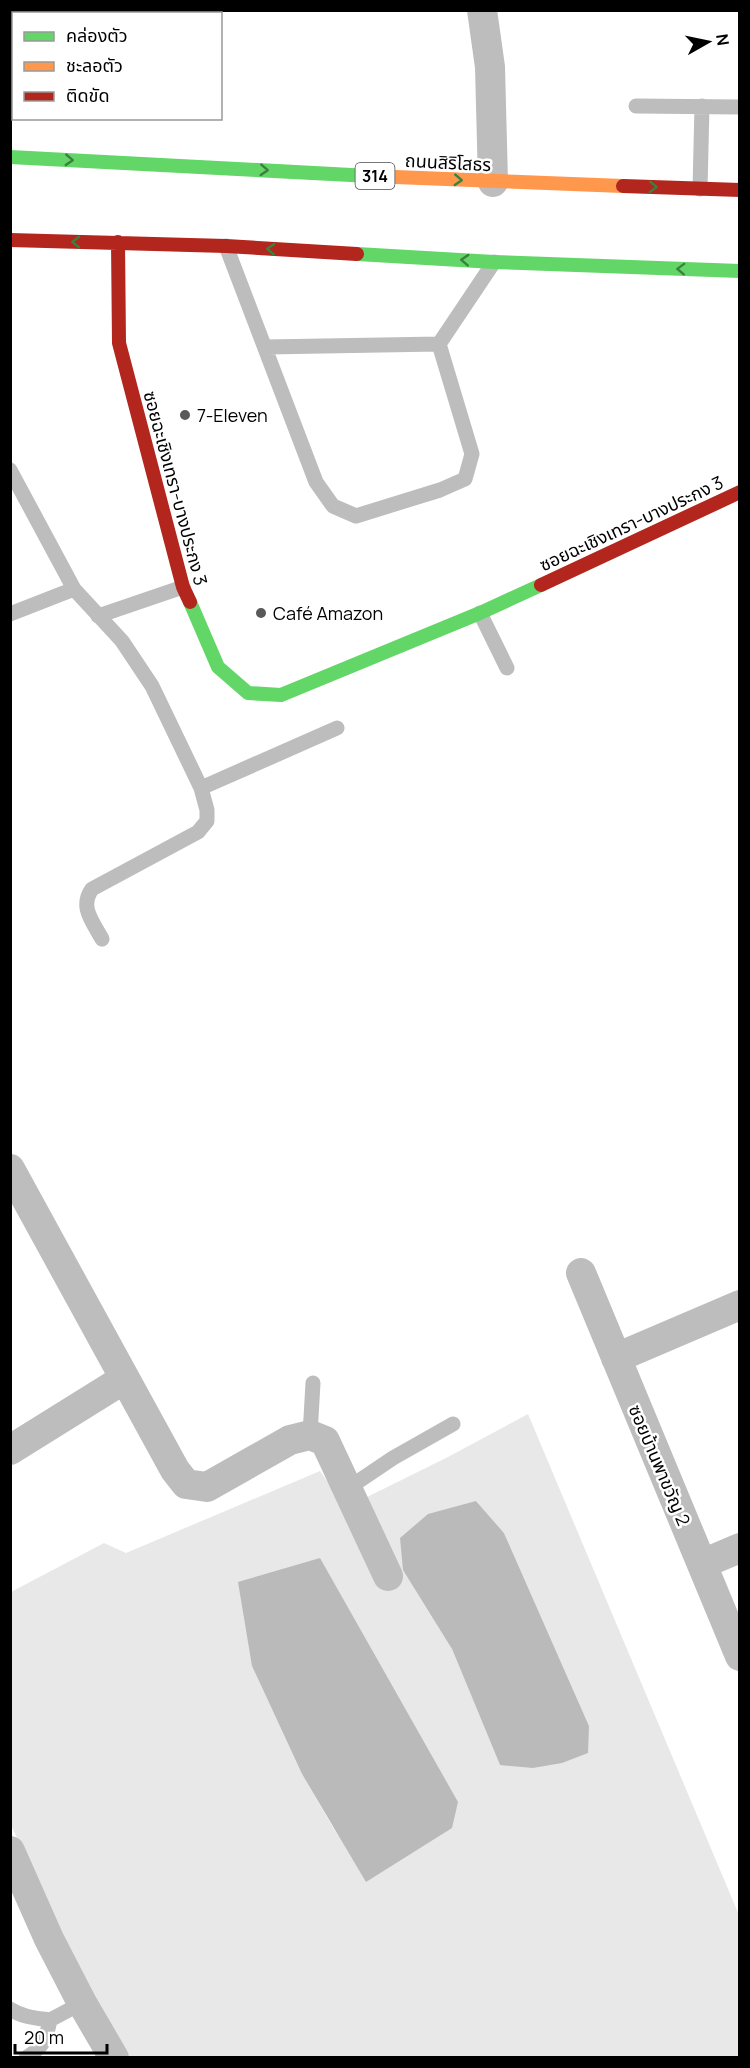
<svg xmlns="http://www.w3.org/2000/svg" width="750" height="2068" font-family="Manrope,'Noto Sans Thai',sans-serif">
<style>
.green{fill:#e8e8e8;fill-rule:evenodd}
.water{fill:#bababa}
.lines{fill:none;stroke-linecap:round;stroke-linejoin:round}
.lane{stroke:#bdbdbd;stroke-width:15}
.street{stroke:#bdbdbd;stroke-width:30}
.fast{stroke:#63d668;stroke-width:14}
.slow{stroke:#ff974d;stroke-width:14}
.jam{stroke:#b3261e;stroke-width:14}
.oneway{stroke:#3b803e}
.poi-dot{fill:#595959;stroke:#fff;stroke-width:2}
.labels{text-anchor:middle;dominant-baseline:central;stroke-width:5;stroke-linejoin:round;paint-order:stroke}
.shield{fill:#fff;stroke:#4c4c4c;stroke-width:1.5}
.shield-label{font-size:16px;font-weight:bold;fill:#000}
.street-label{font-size:18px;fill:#000;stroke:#fff}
.poi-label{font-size:18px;fill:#000;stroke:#fff;text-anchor:start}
</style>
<rect width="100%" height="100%" fill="#fff"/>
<path class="green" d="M528,1414l211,501v142h-610l-45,-74 -73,-158v-233l93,-49 22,10 194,-82 76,110 -37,-80 89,-44zM476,1501l28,32 85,193 -89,39 -48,-116zM252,1666l86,170 -36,-62z"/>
<path class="water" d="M476,1501l28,32 85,193 -1,27 -26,10 -29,5 -33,-3 -48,-116 -49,-79 -3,-32 28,-24z
M320,1558l138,244 -6,26 -86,54 -64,-108 -50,-108 -14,-84z"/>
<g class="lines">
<path class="lane" d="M636,106l104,1
M700,189l2,-83
M226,246l90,236 17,24 23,10 84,-26 25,-11 7,-25 -33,-110 55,-82
M266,347l173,-3
M10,470l64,119 48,52 30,45 49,102 6,22v11l-9,11 -106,57c-13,18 1,33 10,50
M480,613l27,55
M10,614l64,-25
M98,616l85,-29
M201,788l136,-60
M310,1435l3,-52
M347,1489l46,-31 60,-34
M10,2009c12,8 26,9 40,11
M26,2058c18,-12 20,-18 24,-38l32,-17"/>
<path class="street" d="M482,10l8,57 3,115
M10,1169l165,301 11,14 21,3 83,-47 20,-5 15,6 63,135
M581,1273l159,383
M616,1358l124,-53
M10,1450l114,-71
M702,1564l38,-16
M10,1851l39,88 33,64 32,55"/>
<path class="fast" d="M10,157l360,19
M357,254l137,8 246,9
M190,602l28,65 30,26 33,2 199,-82 61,-28"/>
<path class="slow" d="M370,176l253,10"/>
<path class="jam" d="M623,186l117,4
M10,240l216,6 131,8
M118,242l1,101 64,244 7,15
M541,585l199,-93"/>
</g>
<defs><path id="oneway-chevron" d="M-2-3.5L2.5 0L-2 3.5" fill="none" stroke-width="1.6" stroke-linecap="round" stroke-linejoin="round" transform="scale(1.5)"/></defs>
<g class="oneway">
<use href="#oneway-chevron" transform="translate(69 160) rotate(3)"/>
<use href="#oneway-chevron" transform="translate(264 170) rotate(3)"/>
<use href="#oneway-chevron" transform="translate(458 180) rotate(3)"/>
<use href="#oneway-chevron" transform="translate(653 187) rotate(2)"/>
<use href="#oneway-chevron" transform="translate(76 242) rotate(-179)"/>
<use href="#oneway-chevron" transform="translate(271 249) rotate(-177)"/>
<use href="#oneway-chevron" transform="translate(465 260) rotate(-177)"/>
<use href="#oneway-chevron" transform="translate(681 269) rotate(-178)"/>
</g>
<g class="poi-dot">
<circle cx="185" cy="415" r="6"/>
<circle cx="261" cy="613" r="6"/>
</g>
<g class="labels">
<rect class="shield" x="355.5" y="163" width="39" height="26" rx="4.5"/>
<g class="shield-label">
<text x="375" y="176">314</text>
</g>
<g class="street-label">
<text transform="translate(448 162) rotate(3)">ถนนสิริโสธร</text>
<text transform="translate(176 488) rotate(75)">ซอยฉะเชิงเทรา-บางประกง 3</text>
<text transform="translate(631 523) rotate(-25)">ซอยฉะเชิงเทรา-บางประกง 3</text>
<text transform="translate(660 1465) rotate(67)">ซอยบ้านพาขวัญ 2</text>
</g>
<g class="poi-label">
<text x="197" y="415">7-Eleven</text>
<text x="273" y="613">Café Amazon</text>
</g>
</g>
<rect width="750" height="2068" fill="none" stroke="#000000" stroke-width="24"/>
<rect x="12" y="12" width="210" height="108" fill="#ffffff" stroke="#999999" stroke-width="1.5"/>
<rect x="24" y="32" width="30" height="9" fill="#63d668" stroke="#999999" stroke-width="1.5"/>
<text x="66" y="42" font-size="18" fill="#000000">คล่องตัว</text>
<rect x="24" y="62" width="30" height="9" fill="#ff974d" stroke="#999999" stroke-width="1.5"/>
<text x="66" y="72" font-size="18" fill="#000000">ชะลอตัว</text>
<rect x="24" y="92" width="30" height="9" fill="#b3261e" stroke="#999999" stroke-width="1.5"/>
<text x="66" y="102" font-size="18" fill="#000000">ติดขัด</text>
<g transform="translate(708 42) rotate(81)" stroke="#ffffff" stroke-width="4.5" paint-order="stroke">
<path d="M0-4.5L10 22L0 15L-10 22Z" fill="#000000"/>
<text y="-9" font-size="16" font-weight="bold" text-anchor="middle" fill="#000000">N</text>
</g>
<path d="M15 2044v9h92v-9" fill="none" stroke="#000000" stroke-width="3"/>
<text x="24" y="2044" font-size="18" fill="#000000" stroke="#ffffff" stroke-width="4.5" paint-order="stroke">20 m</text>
</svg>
